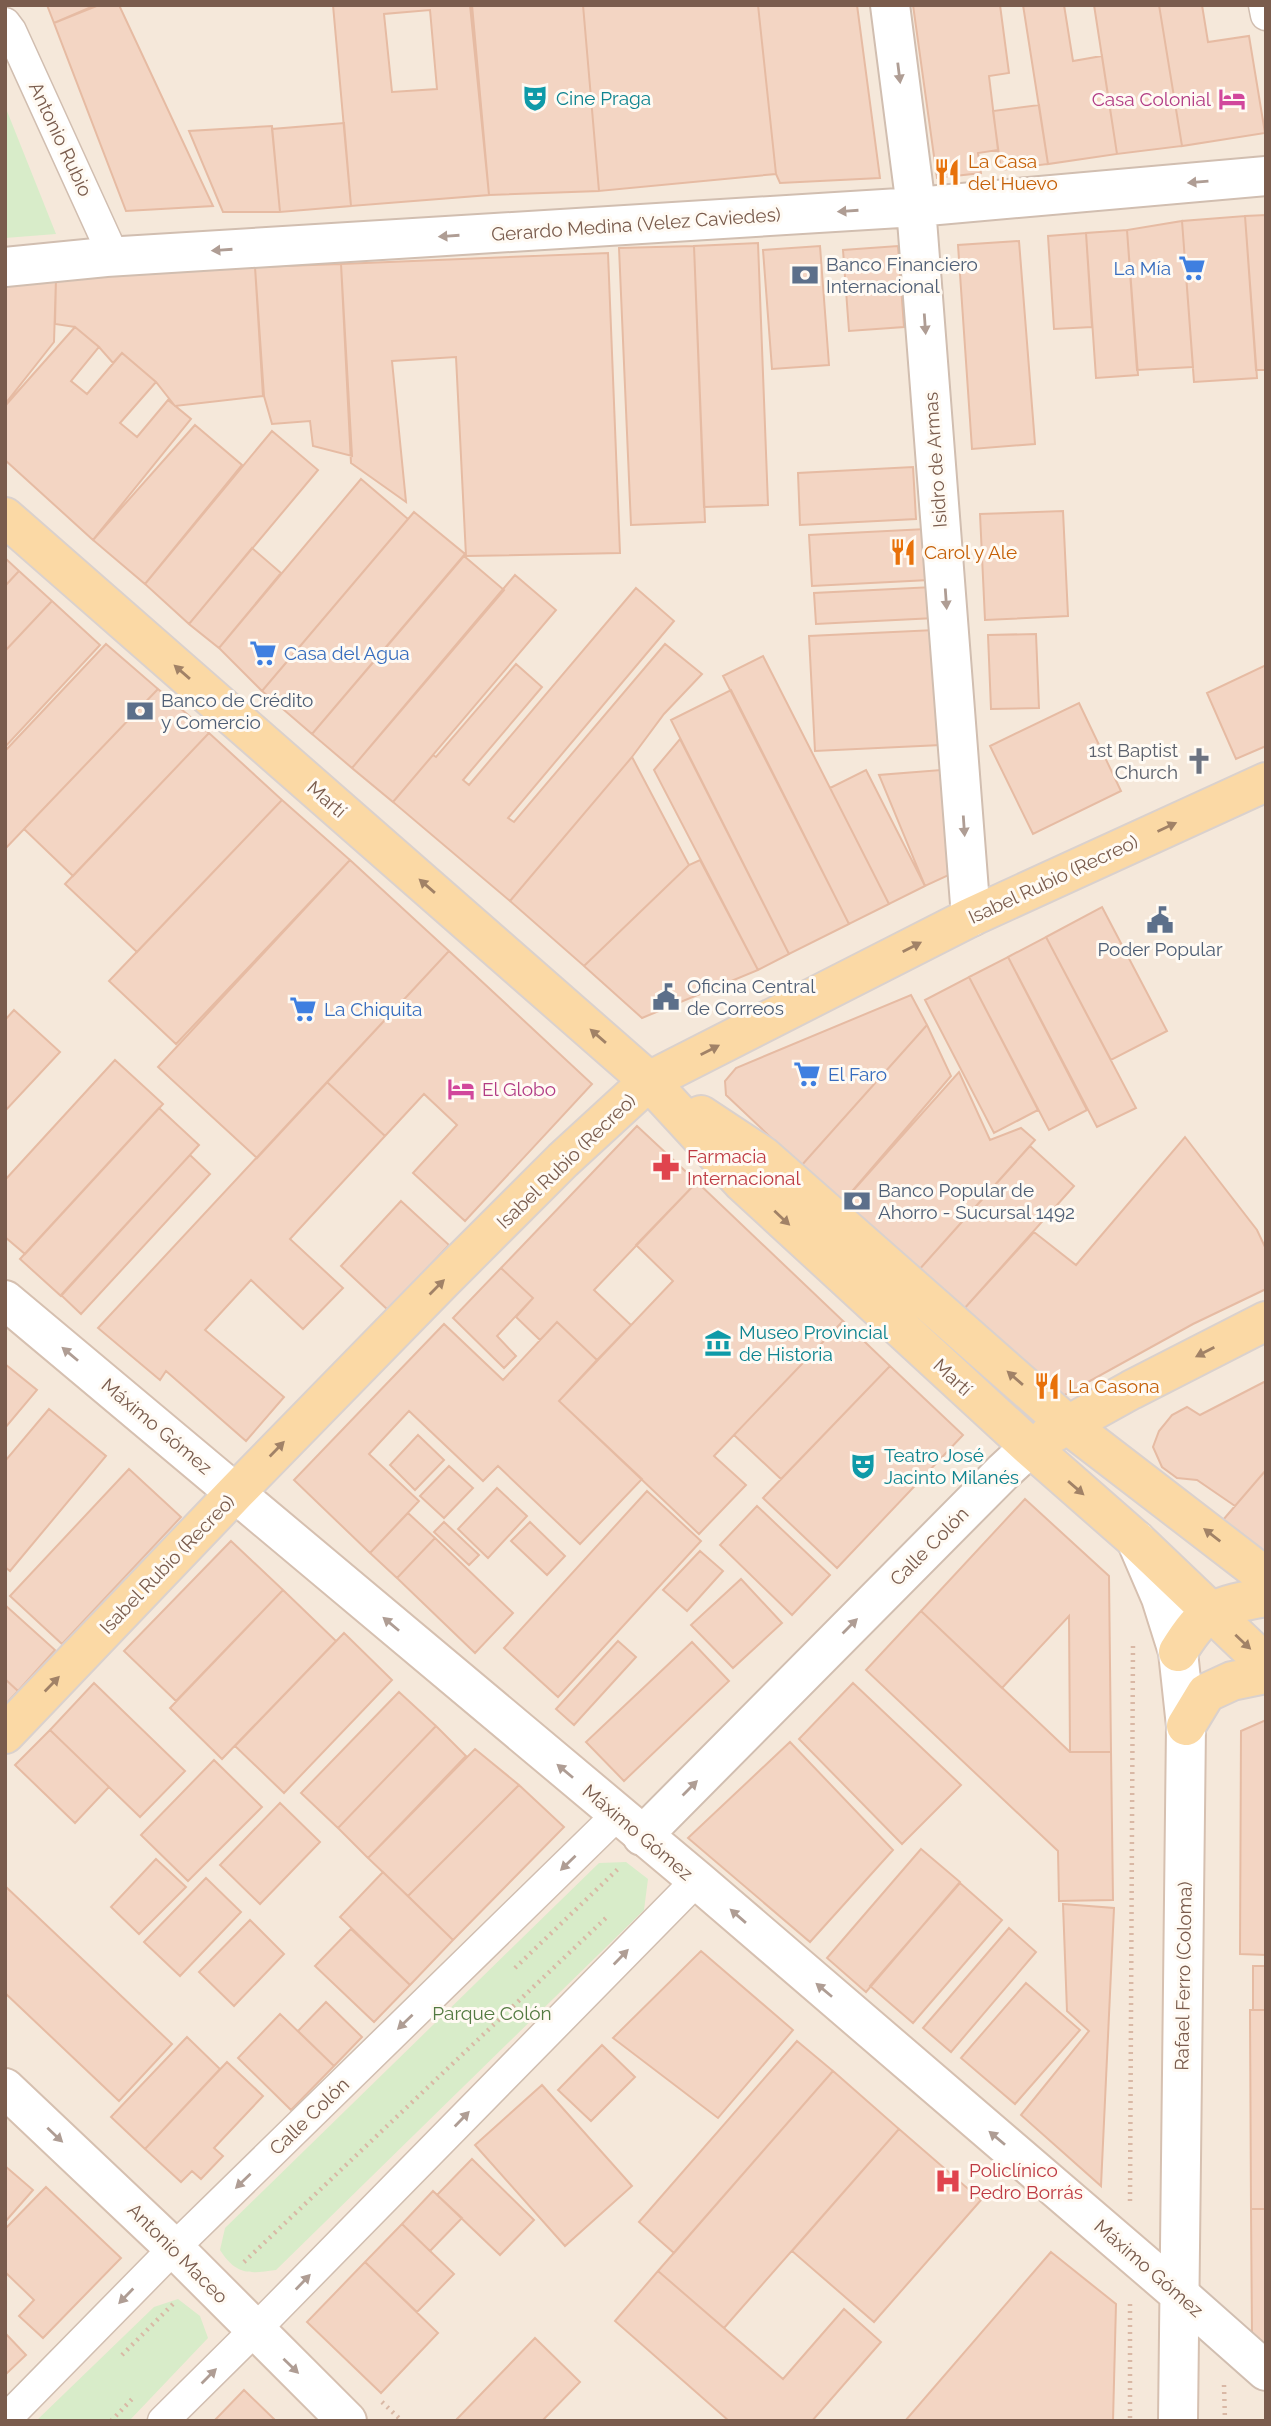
<svg xmlns="http://www.w3.org/2000/svg" width="1271" height="2426" font-family="Raleway,sans-serif">
<style>
.residential{fill:#f5e8da}
.green{fill:#d8ecc9}
.building{fill:#f3d5c3;stroke:#e6bba3;stroke-width:2;fill-rule:evenodd}
.lines{fill:none;stroke-linecap:round;stroke-linejoin:round}
.minor-casing{stroke:#d1beb0;stroke-width:33}
.tertiary-casing{stroke:#d1beb0;stroke-width:42}
.secondary-casing{stroke:#d6c0b0;stroke-width:42}
.primary-casing{stroke:#dad1cd;stroke-width:42}
.path{stroke:#d9b8a5;stroke-width:4.5;stroke-dasharray:2 5;stroke-linecap:butt}
.minor{stroke:#fff;stroke-width:30}
.tertiary{stroke:#fff;stroke-width:38}
.secondary{stroke:#fff;stroke-width:38}
.primary{stroke:#fbd9a5;stroke-width:38}
.oneway{fill:#af9d94}
.oneway2{fill:#a18267}
.labels{text-anchor:middle;dominant-baseline:central;stroke-width:6;stroke-linejoin:round;paint-order:stroke}
.culture-label{font-size:19px;fill:#0d838f;stroke:#fffaf3;text-anchor:start}
.hotel-label{font-size:19px;fill:#b23c85;stroke:#fffaf3;text-anchor:end}
.street-label{font-size:19px;fill:#7a5c4d;stroke:#fffaf3}
.food-label{font-size:19px;fill:#c56008;stroke:#fffaf3;text-anchor:start}
.service-label{font-size:19px;fill:#4e5e75;stroke:#fffaf3;text-anchor:start}
.shop-label{font-size:19px;fill:#366cbe;stroke:#fffaf3;text-anchor:start}
.worship-label{font-size:19px;fill:#5b616d;stroke:#fffaf3;text-anchor:end}
.health-label{font-size:19px;fill:#be3a42;stroke:#fffaf3;text-anchor:start}
.park-label{font-size:19px;fill:#537a41;stroke:#fffaf3}
</style>
<rect width="100%" height="100%" fill="#fdf6ec"/>
<path class="residential" d="M5,5h1261v2416h-1261z"/>
<path class="green" d="M5,106l51,128 -51,4z
M626,1862l22,17 -4,31 -368,360c-27,4 -40,5 -56,-20l5,-22 374,-365z
M178,2299l22,17 8,22 -79,83h-93l118,-114z"/>
<path class="building" d="M47,5h49l-42,18z
M99,5h20l94,201 -87,5 -72,-188z
M333,5h139l17,190 -138,11zM430,10l7,79 -45,3 -8,-78z
M470,5h113l16,186 -110,4z
M583,5h175l18,169 -177,17z
M758,5h99l23,173 -100,5 -4,-9z
M913,5h87l9,68 -20,3 9,74 -20,3 3,20 -44,5z
M1023,5h41l9,56 29,-5 15,98 -69,10z
M1094,5h65l23,141 -65,8z
M1159,5h43l6,37 41,-6 16,97 -83,13z
M1039,105l9,59 -47,6 -8,-59z
M344,123l7,83 -71,6 -8,-83z
M272,126l8,86h-57l-34,-81z
M1266,215v155h-10l-11,-154z
M1245,216l12,162 -63,4 -12,-161z
M1182,221l11,146 -56,3 -10,-140z
M1127,230l11,145 -42,3 -10,-145z
M1086,233l6,94 -38,2 -6,-93z
M1019,241l16,203 -63,5 -14,-204z
M758,243l10,262 -64,2 -10,-261z
M694,246l11,276 -74,3 -12,-277z
M820,246l9,119 -57,4 -9,-119z
M898,246l6,81 -55,4 -6,-81z
M608,253l12,300 -154,3 -10,-199 -64,4 14,141 -55,-39 -10,-199z
M341,264l11,192 -39,-10 -3,-25 -38,3 -8,-28 -9,-129z
M255,267l8,129 -88,10 -19,-24 -34,-29 -9,10 -14,-16 -24,-20 -20,-3 1,-46z
M56,278l-2,64 -49,62v-119z
M75,327l24,20 -28,34 16,13 35,-41 34,29 -36,41 17,14 31,-37 23,19 -98,121 -88,-80v-54z
M195,425l47,40 -97,119 -52,-44z
M272,431l46,39 -129,154 -44,-40z
M913,467l3,52 -116,6 -2,-52z
M361,479l47,40 -146,172 -43,-43z
M1063,511l5,105 -83,4 -5,-106z
M414,512l51,42 -153,180 -50,-43z
M926,529l3,51 -117,6 -3,-51z
M252,548l29,25 -62,75 -30,-24z
M464,556l40,34 -152,178 -40,-34z
M5,558l14,13 -14,15z
M19,571l33,30 -47,50v-65z
M515,575l41,35 -163,192 -41,-34z
M933,587l2,31 -119,6 -2,-31z
M636,588l38,33 -166,197 6,4 151,-178 37,30 -38,40 -32,43 -122,144 -117,-99 40,-47 3,2 80,-93 26,23 -79,93 6,5z
M52,601l48,44 -95,102v-96z
M935,630l6,115 -126,6 -6,-115z
M1036,634l3,74 -48,1 -3,-74z
M106,644l52,45 -153,160v-98z
M763,656l126,248 -40,20 -126,-248z
M1266,665v81l-30,13 -29,-66z
M158,689l51,44 -136,143 -49,-47z
M731,690l118,234 -60,30 -118,-234z
M1079,703l42,88 -88,43 -43,-88z
M209,733l73,67 -145,152 -72,-68z
M680,739l109,215 -31,16 -104,-200z
M632,757l57,108 -105,101 -74,-65z
M866,770l59,116 -36,18 -59,-116z
M941,770l10,104 -26,12 -46,-111z
M282,800l68,60 -174,184 -67,-63z
M350,860l99,91 -192,207 -99,-91z
M700,860l58,110 -116,48 -58,-52 105,-101z
M1102,907l65,124 -56,29 -65,-123z
M1046,937l90,171 -39,19 -89,-170z
M449,951l143,133 -127,137 -52,-48 44,-48 -33,-31 -39,42 -58,-54z
M1008,957l79,153 -38,20 -80,-153z
M969,977l69,133 -44,23 -69,-133z
M911,995l16,30 -126,141 -75,-71 -1,-14 11,-13z
M14,1010l46,42 -55,59v-91z
M927,1025l24,51 -109,127 -41,-37z
M115,1060l48,44 -138,150 -20,-17v-57z
M959,1072l31,68 31,-12 14,12 -117,131 -76,-68z
M327,1082l58,54 -95,103 53,49 -40,41 -52,-49 -46,50 79,67 -38,44 -80,-70 -6,9 -62,-52z
M159,1108l40,37 -138,151 -41,-37z
M637,1126l60,56 -103,108 37,35 -34,35 -40,-38 -17,18 -24,-23 17,-19 -32,-30z
M1185,1137l72,93 9,19v40l-73,35 -132,73 -98,-87 71,-78 42,33z
M1030,1146l44,40 -111,124 -45,-39z
M190,1155l20,19 -129,140 -20,-19z
M697,1182l146,139 -129,135 32,29 -47,49 -140,-133 114,-120 -37,-36z
M401,1201l48,44 -61,65 -47,-44z
M501,1268l32,30 -36,38 19,20 -12,12 -51,-50z
M843,1321l47,45 -109,113 -47,-44z
M557,1322l40,38 -38,41 83,78 -62,65 -82,-78 -15,15 -74,-70 -40,43 50,47 -49,52 -76,-73 150,-156 59,56z
M5,1364l32,26 -32,38z
M890,1366l73,69 -126,133 -74,-70z
M1266,1381v89l-31,36 -38,-26 -20,-2 -15,-11 -9,-20 6,-16 13,-16 15,-8 13,8z
M49,1409l57,47 -96,115 -5,-4v-106z
M418,1435l26,25 -29,30 -25,-25z
M449,1466l24,22 -29,30 -24,-22z
M129,1469l52,48 -119,127 -52,-48z
M1266,1470v86l-43,-36z
M497,1488l30,28 -39,42 -30,-29z
M647,1491l54,50 -143,156 -54,-49z
M1025,1499l84,77 2,176h-41l-1,-136 -67,72 -81,-77z
M757,1506l73,69 -38,40 -72,-70z
M408,1513l27,25 -38,40 -27,-25z
M444,1522l35,33 -10,10 -35,-33z
M530,1522l35,34 -18,19 -36,-34z
M435,1538l78,75 -38,40 -78,-75z
M231,1541l52,49 -107,111 -52,-50z
M700,1551l23,20 -36,40 -24,-21z
M741,1579l41,44 -49,45 -42,-43z
M283,1590l53,51 -114,118 -52,-51z
M5,1605l50,45 -37,41 -13,-12z
M921,1611l149,141h41l2,148 -54,1 -1,-50 -192,-181z
M344,1633l48,47 -108,113 -49,-47z
M618,1641l18,16 -62,68 -18,-16z
M692,1642l37,39 -105,100 -38,-39z
M5,1679l13,12 -13,14z
M94,1683l91,88 -45,46 -90,-87z
M853,1683l108,102 -59,59 -103,-105z
M399,1692l37,34 -98,102 -37,-35z
M1266,1720v235l-26,-1 1,-223z
M436,1726l30,30 -98,102 -30,-30z
M50,1730l59,57 -34,36 -60,-58z
M790,1742l103,108 -83,92 -122,-104z
M475,1749l44,36 -111,111 -40,-38z
M214,1760l48,47 -74,74 -47,-46z
M519,1785l45,42 -111,113 -45,-44z
M280,1803l40,39 -60,62 -40,-39z
M921,1849l39,33 -94,110 -39,-34z
M156,1859l30,28 -47,47 -28,-27z
M383,1872l70,68 -43,45 -70,-68z
M206,1878l35,34 -61,64 -36,-34z
M960,1883l42,37 -89,103 -43,-37z
M5,1886l167,158 -53,57 -114,-108z
M1063,1904l51,4 -13,278 -80,-71 68,-84 -22,-20z
M250,1920l34,34 -50,52 -35,-34z
M1009,1928l27,24 -85,100 -28,-24z
M351,1929l59,56 -36,37 -59,-56z
M701,1951l92,79 -75,88 -105,-80z
M1253,1966h13v44h-13z
M1026,1983l54,47 -65,74 -54,-46z
M326,2002l36,35 -28,29 -36,-35z
M1250,2010h16v199h-15z
M280,2014l54,52 -43,44 -53,-52z
M187,2037l33,32 -75,80 -34,-32z
M797,2041l36,30 -159,182 -35,-31z
M602,2045l33,32 -44,44 -33,-31z
M227,2062l36,34 -49,52 9,8 -22,23 -9,-8 -11,11 -36,-33z
M833,2071l66,58 -175,199 -66,-57z
M542,2085l90,101 -67,60 -90,-101z
M899,2129l82,71 -107,122 -82,-71z
M472,2159l62,61 -34,35 -63,-60z
M5,2166l28,24 -28,32z
M46,2187l75,71 -78,80 -24,-22 15,-16 -29,-28v-43z
M433,2191l29,27 -32,33 -28,-27z
M1251,2209h15v140l-14,-12z
M402,2224l52,50 -37,38 -52,-50z
M1051,2252l65,52 -3,117h-208z
M365,2262l73,71 -57,60 -74,-71z
M658,2271l125,108 61,-70 37,33 -69,79h-83l-114,-100z
M5,2333l21,22 -21,20z
M535,2338l45,44 -38,39h-87z
M244,2390l32,31h-62z"/>
<g class="lines">
<defs>
<path id="minor" d="M1264,5l2,10
M5,23l6,8 103,226
M5,2420l169,-172 443,-433
M163,2421l92,-91 442,-450"/>
<path id="tertiary" d="M890,5l26,202 55,710
M5,267l101,-10 810,-50 350,-31
M642,1836l361,-364 27,-25
M1179,2294l87,77"/>
<path id="secondary" d="M5,1300l692,580 482,414
M1136,1540l25,58 17,54 8,74 -8,695
M5,2088l169,160 173,173"/>
<path id="primary" d="M5,517l644,564 93,101 288,265 106,93 130,124
M701,1115l62,41 304,268 199,153
M1048,1436l83,-46 135,-69
M1178,1652c27,-44 38,-46 88,-55
M1186,1726l20,-33 26,-12 34,-7
M5,1734l231,-242 208,-213 119,-119 86,-79 322,-164 295,-135"/>
</defs>
<use href="#minor" class="minor-casing"/>
<use href="#tertiary" class="tertiary-casing"/>
<use href="#secondary" class="secondary-casing"/>
<use href="#primary" class="primary-casing"/>
<path class="path" d="M515,1968l105,-101
M1130,2201l3,-558
M244,2262l364,-346
M1130,2304v117
M122,2355l53,-53
M1224,2385l1,36
M382,2402l20,19
M111,2421l23,-24"/>
<use href="#minor" class="minor"/>
<use href="#tertiary" class="tertiary"/>
<use href="#secondary" class="secondary"/>
<use href="#primary" class="primary"/>
</g>
<defs><path id="oneway-solid" d="M-6-.8H1V-3.2L6.5 0L1 3.2V.8H-6Z" transform="scale(1.75)"/></defs>
<g class="oneway">
<use href="#oneway-solid" transform="translate(899 73) rotate(83)"/>
<use href="#oneway-solid" transform="translate(1198 182) rotate(175)"/>
<use href="#oneway-solid" transform="translate(848 211) rotate(176)"/>
<use href="#oneway-solid" transform="translate(449 236) rotate(176)"/>
<use href="#oneway-solid" transform="translate(222 250) rotate(176)"/>
<use href="#oneway-solid" transform="translate(925 324) rotate(86)"/>
<use href="#oneway-solid" transform="translate(946 599) rotate(86)"/>
<use href="#oneway-solid" transform="translate(964 826) rotate(86)"/>
<use href="#oneway-solid" transform="translate(70 1354) rotate(-140)"/>
<use href="#oneway-solid" transform="translate(391 1624) rotate(-140)"/>
<use href="#oneway-solid" transform="translate(850 1626) rotate(-45)"/>
<use href="#oneway-solid" transform="translate(565 1771) rotate(-140)"/>
<use href="#oneway-solid" transform="translate(690 1788) rotate(-45)"/>
<use href="#oneway-solid" transform="translate(568 1863) rotate(136)"/>
<use href="#oneway-solid" transform="translate(738 1916) rotate(-139)"/>
<use href="#oneway-solid" transform="translate(621 1957) rotate(-46)"/>
<use href="#oneway-solid" transform="translate(824 1990) rotate(-140)"/>
<use href="#oneway-solid" transform="translate(405 2022) rotate(136)"/>
<use href="#oneway-solid" transform="translate(462 2119) rotate(-46)"/>
<use href="#oneway-solid" transform="translate(55 2135) rotate(43)"/>
<use href="#oneway-solid" transform="translate(997 2138) rotate(-140)"/>
<use href="#oneway-solid" transform="translate(243 2181) rotate(136)"/>
<use href="#oneway-solid" transform="translate(303 2282) rotate(-46)"/>
<use href="#oneway-solid" transform="translate(126 2296) rotate(134)"/>
<use href="#oneway-solid" transform="translate(291 2366) rotate(44)"/>
<use href="#oneway-solid" transform="translate(209 2376) rotate(-45)"/>
</g>
<g class="oneway2">
<use href="#oneway-solid" transform="translate(182 672) rotate(-139)"/>
<use href="#oneway-solid" transform="translate(1167 827) rotate(-25)"/>
<use href="#oneway-solid" transform="translate(427 886) rotate(-139)"/>
<use href="#oneway-solid" transform="translate(912 947) rotate(-27)"/>
<use href="#oneway-solid" transform="translate(598 1036) rotate(-139)"/>
<use href="#oneway-solid" transform="translate(710 1050) rotate(-27)"/>
<use href="#oneway-solid" transform="translate(782 1218) rotate(43)"/>
<use href="#oneway-solid" transform="translate(437 1287) rotate(-45)"/>
<use href="#oneway-solid" transform="translate(1205 1352) rotate(153)"/>
<use href="#oneway-solid" transform="translate(1015 1378) rotate(-139)"/>
<use href="#oneway-solid" transform="translate(277 1449) rotate(-46)"/>
<use href="#oneway-solid" transform="translate(1076 1488) rotate(41)"/>
<use href="#oneway-solid" transform="translate(1212 1535) rotate(-142)"/>
<use href="#oneway-solid" transform="translate(1243 1642) rotate(43)"/>
<use href="#oneway-solid" transform="translate(52 1684) rotate(-46)"/>
</g>
<defs>
<symbol id="theatre-bare" viewBox="-9 -9 18 18"><path d="M-5-5.5Q0-4 5-5.5V0Q5 5 0 6Q-5 5-5 0ZM-3.3-2.5H-1v1.5H-3.3ZM1-2.5H3.3v1.5H1ZM-2.8 1Q0 5.5 2.8 1Z" fill="#0f9aa8" stroke="#fffaf3" stroke-width="2.5" paint-order="stroke"/></symbol>
<symbol id="hotel-bare" viewBox="-9 -9 18 18"><path d="M-6-4.5h1.5V1H6V5H4.5V3h-9V5H-6ZM-4 0a1.8 1.8 0 1 1 3.6 0ZM.5 0V-2.5h3Q6-2.5 6 0Z" fill="#d1479c" stroke="#fffaf3" stroke-width="2.5" paint-order="stroke"/></symbol>
<symbol id="restaurant-bare" viewBox="-9 -9 18 18"><path d="M-5-6h1v4h1v-4h1v4h1v-4h1v5L-1.5 .5V6h-2V.5L-5-1ZM5-6V6H3V1.5H1.5Q1.5-4 5-6Z" fill="#e8710a" stroke="#fffaf3" stroke-width="2.5" paint-order="stroke"/></symbol>
<symbol id="supermarket-bare" viewBox="-9 -9 18 18"><path d="M-6-5.5h2.5l.6 2H6L4.5 2H-2.5L-4.4-4H-6ZM-1.5 3.2a1.3 1.3 0 1 0 .1 0ZM3 3.2a1.3 1.3 0 1 0 .1 0Z" fill="#3f7fe0" stroke="#fffaf3" stroke-width="2.5" paint-order="stroke"/></symbol>
<symbol id="bank-bare" viewBox="-9 -9 18 18"><path d="M-6-4H6V4H-6ZM0-2.3a2.3 2.3 0 1 0 0 4.6a2.3 2.3 0 1 0 0-4.6Z" fill="#5c6f8a" stroke="#fffaf3" stroke-width="2.5" paint-order="stroke"/></symbol>
<symbol id="church-bare" viewBox="-9 -9 18 18"><path d="M-1.2-6h2.4v3.5h3.3v2.4h-3.3V6h-2.4V-.1h-3.3v-2.4h3.3Z" fill="#6b7280" stroke="#fffaf3" stroke-width="2.5" paint-order="stroke"/></symbol>
<symbol id="civic-bare" viewBox="-9 -9 18 18"><path d="M-.6-6.5H3V-4.5H.6V-3L4-1V1h2V6H-6V1h2V-1L-.6-3ZM-1.2 2.5V6h2.4V2.5Z" fill="#5c6f8a" stroke="#fffaf3" stroke-width="2.5" paint-order="stroke"/></symbol>
<symbol id="pharmacy-bare" viewBox="-9 -9 18 18"><path d="M-2-6h4v4h4v4h-4v4h-4v-4h-4v-4h4Z" fill="#e0444e" stroke="#fffaf3" stroke-width="2.5" paint-order="stroke"/></symbol>
<symbol id="museum-bare" viewBox="-9 -9 18 18"><path d="M0-6L6-3V-2H-6V-3ZM-5-1h2V3h-2ZM-1-1h2V3h-2ZM3-1h2V3H3ZM-6 4H6V6H-6Z" fill="#0f9aa8" stroke="#fffaf3" stroke-width="2.5" paint-order="stroke"/></symbol>
<symbol id="hospital-bare" viewBox="-9 -9 18 18"><path d="M-5-5h3v3.5h4V-5h3V5h-3V1.5h-4V5h-3Z" fill="#e0444e" stroke="#fffaf3" stroke-width="2.5" paint-order="stroke"/></symbol>
</defs>
<g fill-rule="evenodd">
<use href="#theatre-bare" x="516" y="79" width="38" height="38"/>
<use href="#hotel-bare" x="1213" y="80" width="38" height="38"/>
<use href="#restaurant-bare" x="928" y="153" width="38" height="38"/>
<use href="#supermarket-bare" x="1173" y="249" width="38" height="38"/>
<use href="#bank-bare" x="786" y="256" width="38" height="38"/>
<use href="#restaurant-bare" x="884" y="533" width="38" height="38"/>
<use href="#supermarket-bare" x="244" y="634" width="38" height="38"/>
<use href="#bank-bare" x="121" y="692" width="38" height="38"/>
<use href="#church-bare" x="1180" y="742" width="38" height="38"/>
<use href="#civic-bare" x="1141" y="901" width="38" height="38"/>
<use href="#civic-bare" x="647" y="978" width="38" height="38"/>
<use href="#supermarket-bare" x="284" y="990" width="38" height="38"/>
<use href="#supermarket-bare" x="788" y="1055" width="38" height="38"/>
<use href="#hotel-bare" x="442" y="1070" width="38" height="38"/>
<use href="#pharmacy-bare" x="647" y="1148" width="38" height="38"/>
<use href="#bank-bare" x="838" y="1182" width="38" height="38"/>
<use href="#museum-bare" x="699" y="1324" width="38" height="38"/>
<use href="#restaurant-bare" x="1028" y="1367" width="38" height="38"/>
<use href="#theatre-bare" x="844" y="1447" width="38" height="38"/>
<use href="#hospital-bare" x="929" y="2162" width="38" height="38"/>
</g>
<g class="labels">
<g class="culture-label">
<text x="556" y="98">Cine Praga</text>
<text x="739" y="1332">Museo Provincial<tspan x="739" dy="22">de Historia</tspan></text>
<text x="884" y="1455">Teatro José<tspan x="884" dy="22">Jacinto Milanés</tspan></text>
</g>
<g class="hotel-label">
<text x="1211" y="99">Casa Colonial</text>
<text x="482" y="1089" text-anchor="start">El Globo</text>
</g>
<g class="street-label">
<text transform="translate(61 139) rotate(65)">Antonio Rubio</text>
<text transform="translate(636 224) rotate(-4)">Gerardo Medina (Velez Caviedes)</text>
<text transform="translate(935 460) rotate(-94)">Isidro de Armas</text>
<text transform="translate(327 799) rotate(41)">Martí</text>
<text transform="translate(1053 879) rotate(-25)">Isabel Rubio (Recreo)</text>
<text transform="translate(566 1161) rotate(-44)">Isabel Rubio (Recreo)</text>
<text transform="translate(953 1377) rotate(43)">Martí</text>
<text transform="translate(157 1426) rotate(40)">Máximo Gómez</text>
<text transform="translate(929 1546) rotate(-45)">Calle Colón</text>
<text transform="translate(167 1564) rotate(-46)">Isabel Rubio (Recreo)</text>
<text transform="translate(638 1832) rotate(40)">Máximo Gómez</text>
<text transform="translate(1183 1976) rotate(-89)">Rafael Ferro (Coloma)</text>
<text transform="translate(309 2116) rotate(-44)">Calle Colón</text>
<text transform="translate(178 2253) rotate(45)">Antonio Maceo</text>
<text transform="translate(1149 2268) rotate(41)">Máximo Gómez</text>
</g>
<g class="food-label">
<text x="968" y="161">La Casa<tspan x="968" dy="22">del Huevo</tspan></text>
<text x="924" y="552">Carol y Ale</text>
<text x="1068" y="1386">La Casona</text>
</g>
<g class="service-label">
<text x="826" y="264">Banco Financiero<tspan x="826" dy="22">Internacional</tspan></text>
<text x="161" y="700">Banco de Crédito<tspan x="161" dy="22">y Comercio</tspan></text>
<text x="1160" y="949" text-anchor="middle">Poder Popular</text>
<text x="687" y="986">Oficina Central<tspan x="687" dy="22">de Correos</tspan></text>
<text x="878" y="1190">Banco Popular de<tspan x="878" dy="22">Ahorro - Sucursal 1492</tspan></text>
</g>
<g class="shop-label">
<text x="1171" y="268" text-anchor="end">La Mía</text>
<text x="284" y="653">Casa del Agua</text>
<text x="324" y="1009">La Chiquita</text>
<text x="828" y="1074">El Faro</text>
</g>
<g class="worship-label">
<text x="1178" y="750">1st Baptist<tspan x="1178" dy="22">Church</tspan></text>
</g>
<g class="health-label">
<text x="687" y="1156">Farmacia<tspan x="687" dy="22">Internacional</tspan></text>
<text x="969" y="2170">Policlínico<tspan x="969" dy="22">Pedro Borrás</tspan></text>
</g>
<g class="park-label">
<text x="492" y="2013">Parque Colón</text>
</g>
</g>
<rect width="1271" height="2426" fill="none" stroke="#7a5c4d" stroke-width="14"/>
</svg>
